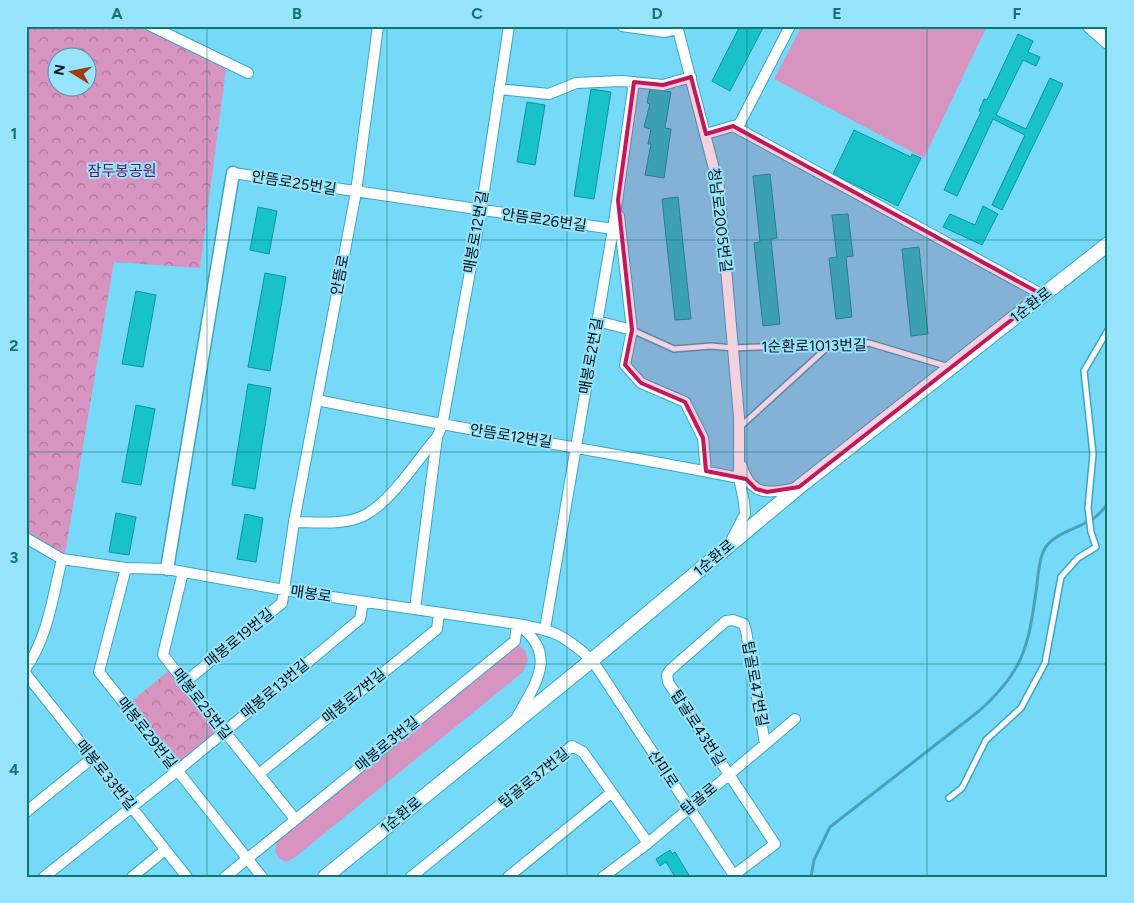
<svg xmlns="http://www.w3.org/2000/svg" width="1134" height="903" font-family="Figtree,'Noto Sans KR',sans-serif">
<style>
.green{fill:#d794c0}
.forest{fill:url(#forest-crowns);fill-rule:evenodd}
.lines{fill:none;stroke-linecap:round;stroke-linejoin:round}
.stream{stroke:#49a2bc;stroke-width:3}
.building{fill:#18c2c9;stroke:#0b959b}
.service-casing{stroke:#3da5c2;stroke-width:8}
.minor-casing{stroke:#3da5c2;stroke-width:12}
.tertiary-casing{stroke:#3da5c2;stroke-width:15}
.secondary-casing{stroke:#3da5c2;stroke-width:16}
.service{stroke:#fff;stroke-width:5}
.minor{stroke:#fff;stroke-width:10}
.tertiary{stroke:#fff;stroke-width:12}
.secondary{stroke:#fff;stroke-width:14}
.marked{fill:#c2185b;fill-opacity:0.2;stroke:#c2185b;stroke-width:4;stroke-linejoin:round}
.grid{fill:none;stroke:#0f766e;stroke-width:1;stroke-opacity:0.55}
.labels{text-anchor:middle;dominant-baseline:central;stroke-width:4;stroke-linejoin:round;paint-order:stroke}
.park-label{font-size:15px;fill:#6e1159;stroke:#97e3fb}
.street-label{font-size:15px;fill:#001319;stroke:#97e3fb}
.neatline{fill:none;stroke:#0f766e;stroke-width:2}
.grid-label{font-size:16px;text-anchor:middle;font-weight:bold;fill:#0f766e}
</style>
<defs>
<pattern id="forest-crowns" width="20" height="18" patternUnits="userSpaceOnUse" patternTransform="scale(1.25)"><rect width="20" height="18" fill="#d794c0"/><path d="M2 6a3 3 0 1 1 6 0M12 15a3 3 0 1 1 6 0" fill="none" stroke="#ac789b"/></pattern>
</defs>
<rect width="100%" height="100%" fill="#75d9f7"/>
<path class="green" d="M802,26h185l-63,132 -150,-79z
M518,645l7,5 3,10 -5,12 -229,186 -8,4 -7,-4 -4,-7 3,-13z"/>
<path class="forest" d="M26,26h134l61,30 5,13 -26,199 -86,-6 -49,292 -39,-23zM58,58h30v30h-30z
M171,669l42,57v8l-34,29h-6l-45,-59z"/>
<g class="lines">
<path class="stream" d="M811,877l3,-17 16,-33 149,-116c44,-39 49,-63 57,-119 2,-13 2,-31 8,-42 8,-16 32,-21 47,-30 6,-3 10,-8 14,-13"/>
</g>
<path class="building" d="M740,26h24l-34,65 -18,-10z
M1018,34l15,7 -5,11 12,5 -4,9 -13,-6 -27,55 30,14 24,-51 13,6 -61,126 -10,-5 33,-70 -32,-16 -36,77 -13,-6 37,-78 -2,-1 5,-12 3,1z
M650,88l21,4 -6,36 6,1 -7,49 -19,-3 6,-31h-3l3,-15 -7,-2 6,-23 -3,-1z
M591,89l20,3 -17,107 -20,-3z
M527,102l18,3 -10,60 -18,-3z
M854,130l57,27 1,-3 9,4 -23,48 -65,-32z
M770,174l7,64 -6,1 9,85 -17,2 -9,-83 6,-1 -7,-66z
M678,197l13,122 -16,1 -13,-121z
M983,206l15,8 -16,31 -39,-18 7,-13 25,11z
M258,207l19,4 -8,43 -19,-4z
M848,214l5,42 -7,1 6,60 -16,2 -7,-61 8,-1 -5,-42z
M919,247l9,87 -17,2 -9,-87z
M265,273l21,4 -16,94 -22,-4z
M136,291l20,4 -13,72 -21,-3z
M248,384l23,4 -16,101 -23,-4z
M136,405l19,4 -14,76 -19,-3z
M116,513l20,4 -7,38 -20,-3z
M245,514l18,4 -7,44 -19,-3z
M670,850l2,4 3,-2 15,25h-15l-9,-15 -6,4 -4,-7z"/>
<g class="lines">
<defs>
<path id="service" d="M632,330l42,19 37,-3 22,2 136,-5 80,24
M740,427l91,-83
M949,798l13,-10 24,-48 35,-32 24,-45 16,-86 17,-19 18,-11 -5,-15 -3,-24 5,-54 -9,-83 24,-41"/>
<path id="minor" d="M151,26l97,47
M622,26l43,6 13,-3
M677,26l42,162 20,229v61l5,24 1,12 -13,25
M499,89l50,5 27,-11 46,-2 41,4 28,-8
M733,126l6,-1 51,-99
M706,134l27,-8 310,169
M233,173l380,56
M619,216l13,114 -7,35 16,18 44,19 18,36 3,33
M597,321l35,9
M317,400c140,29 282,50 422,78
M742,466c8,30 27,28 53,22
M294,522c22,0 53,4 73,-8 26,-15 50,-54 70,-77
M26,538l36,21 64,9 41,1 117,21 233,34c39,7 45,10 75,36l143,217
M126,568l-27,104 163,205
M183,572l-20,83 132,164
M415,609l22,-172 5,-11 39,-215 28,-185
M545,629l68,-400 21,-147
M26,668c22,-31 27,-73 36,-109
M26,674l161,203
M185,682l97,-79 12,-81 62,-330 22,-166
M259,774l178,-145 2,-16
M26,812l65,-53
M734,875l41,-31 -107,-162 -1,-7 3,-5 56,-49 7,-1 11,4 2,7 19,113
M44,877l133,-106 183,-152 3,-17
M132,877l33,-27
M225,877l290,-236 2,-17c43,30 18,60 -1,95
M411,877l161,-131 11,6 65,91
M508,877l103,-84
M603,877l45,-34 147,-124"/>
<path id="tertiary" d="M167,569l66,-396"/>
<path id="secondary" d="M1090,26l18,16
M325,877l267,-217 207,-173 309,-243"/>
</defs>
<use href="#service" class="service-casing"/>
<use href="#minor" class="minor-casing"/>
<use href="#tertiary" class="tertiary-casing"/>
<use href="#secondary" class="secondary-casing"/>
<use href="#service" class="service"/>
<use href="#minor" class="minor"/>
<use href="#tertiary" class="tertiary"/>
<use href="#secondary" class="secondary"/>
</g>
<path class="marked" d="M691,77l15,57 27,-8 310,169 -244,192 -32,5 -11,-3 -10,-10 -40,-8 -3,-33 -18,-36 -44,-19 -16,-18 7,-35 -14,-130 16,-118 29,3z"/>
<path class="grid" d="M207,26v851M387,26v851M567,26v851M747,26v851M927,26v851M26,240h1082M26,452h1082M26,664h1082"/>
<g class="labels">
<g class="park-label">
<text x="122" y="171">잠두봉공원</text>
</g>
<g class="street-label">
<text transform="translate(294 183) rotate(9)">안뜸로25번길</text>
<text transform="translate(544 220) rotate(8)">안뜸로26번길</text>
<text transform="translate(720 220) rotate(83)">청남로2005번길</text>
<text transform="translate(476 232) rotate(-80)">매봉로12번길</text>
<text transform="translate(340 275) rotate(-79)">안뜸로</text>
<text transform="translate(1031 305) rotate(-38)">1순환로</text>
<text transform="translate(814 346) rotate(-1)">1순환로1013번길</text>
<text transform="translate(591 356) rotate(-80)">매봉로2번길</text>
<text transform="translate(511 436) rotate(9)">안뜸로12번길</text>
<text transform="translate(714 558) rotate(-40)">1순환로</text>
<text transform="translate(311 594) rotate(9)">매봉로</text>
<text transform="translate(239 638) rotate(-39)">매봉로19번길</text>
<text transform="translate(755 684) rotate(80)">탑골로47번길</text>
<text transform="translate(275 689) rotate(-40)">매봉로13번길</text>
<text transform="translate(354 696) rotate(-39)">매봉로7번길</text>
<text transform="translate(202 704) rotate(52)">매봉로25번길</text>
<text transform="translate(698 728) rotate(57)">탑골로43번길</text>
<text transform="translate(147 733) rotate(52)">매봉로29번길</text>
<text transform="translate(387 744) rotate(-39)">매봉로3번길</text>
<text transform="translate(663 769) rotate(56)">산미로</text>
<text transform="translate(106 775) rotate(51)">매봉로33번길</text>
<text transform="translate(534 778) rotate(-39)">탑골로37번길</text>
<text transform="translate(699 799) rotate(-39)">탑골로</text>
<text transform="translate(401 815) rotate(-39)">1순환로</text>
</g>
</g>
<rect width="1134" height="903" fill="none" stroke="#97e3fb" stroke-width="55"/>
<g transform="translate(72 72) rotate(280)"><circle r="24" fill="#97e3fb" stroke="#5b90a1"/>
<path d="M0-4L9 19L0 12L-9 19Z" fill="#a03b10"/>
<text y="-8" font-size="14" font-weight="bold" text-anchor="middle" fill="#001319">N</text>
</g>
<rect x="28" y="28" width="1078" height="848" class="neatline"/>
<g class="grid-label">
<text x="117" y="19">A</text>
<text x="297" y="19">B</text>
<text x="477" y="19">C</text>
<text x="657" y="19">D</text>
<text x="837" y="19">E</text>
<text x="1017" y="19">F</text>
<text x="14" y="139">1</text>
<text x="14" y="351">2</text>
<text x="14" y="563">3</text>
<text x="14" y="775">4</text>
</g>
</svg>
